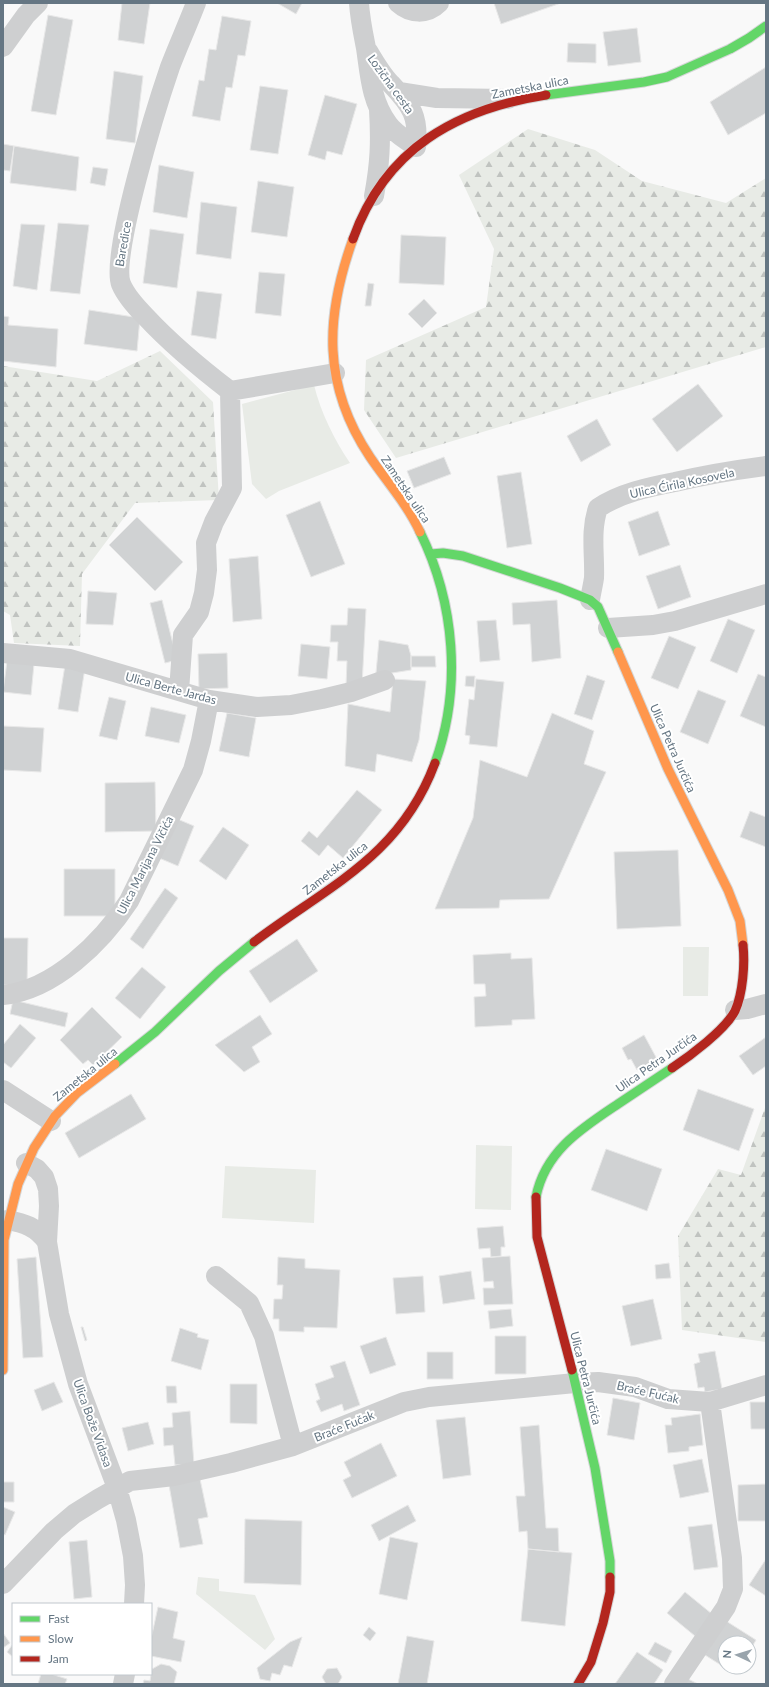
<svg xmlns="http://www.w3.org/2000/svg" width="769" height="1687" font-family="Lato,sans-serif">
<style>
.forest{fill:url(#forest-firs)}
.park{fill:#e8ebe6}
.building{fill:#d0d2d3;stroke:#e8e8e8}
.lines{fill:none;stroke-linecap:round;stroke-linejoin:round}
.fast-casing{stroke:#d5d6d7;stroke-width:11}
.slow-casing{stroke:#d5d6d7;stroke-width:11}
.jam-casing{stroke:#d5d6d7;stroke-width:11}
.street{stroke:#cecfd0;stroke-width:20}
.fast{stroke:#63d668;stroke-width:9}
.slow{stroke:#ff974d;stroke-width:9}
.jam{stroke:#b3261e;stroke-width:9}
.labels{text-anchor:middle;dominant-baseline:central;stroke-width:4;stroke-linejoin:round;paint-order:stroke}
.street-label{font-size:12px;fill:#657683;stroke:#fff}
</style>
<defs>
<pattern id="forest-firs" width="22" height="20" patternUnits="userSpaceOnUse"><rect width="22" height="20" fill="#e8ebe6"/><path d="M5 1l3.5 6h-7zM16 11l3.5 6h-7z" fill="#c0c3c0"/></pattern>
</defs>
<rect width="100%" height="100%" fill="#f9f9f9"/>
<path class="forest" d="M528,129l67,21 47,31 84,22 40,-25v169l-370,111 -32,-48 2,-50 120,-53 8,-58 -35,-74z
M160,351l53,51 6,98 -84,3 -53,71 -2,72 -66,-3 -4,-28 -7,-4v-245l94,15z
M766,1105v237l-84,-12 -4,-94 40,-67 23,6z"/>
<path class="park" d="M314,385c7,28 20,54 36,78l-71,28 -13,8 -14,-15 -10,-80z
M683,947h26l-1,49h-25z
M476,1145l36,1 -1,64 -36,-1z
M225,1166l91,4 -2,53 -92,-5z
M198,1577l21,2v12l36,4 20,44 -10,11 -69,-56z"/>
<path class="building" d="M122,3h28l-6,41 -26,-4z
M277,3h25l-6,11z
M494,3h67l-60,21z
M48,15l25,5 -17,95 -25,-4z
M222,16l29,5 -6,35 -7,-1 -6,33 -6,-1 -6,34 -28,-5 7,-36 5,1 5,-32 7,1z
M637,28l4,34 -33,4 -5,-34z
M568,43l28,1v19l-29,-1z
M766,67v46l-38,22 -18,-33z
M114,71l29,5 -8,67 -29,-4z
M260,86l28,4 -10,64 -28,-4z
M325,95l32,9 -15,51 -15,-4 -2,9 -17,-5z
M3,144l11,2 -4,25 -7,-1z
M14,146l65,11 -3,34 -66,-8z
M159,165l35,7 -7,46 -34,-6z
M93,167l15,2 -3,17 -15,-3z
M258,181l36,6 -7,50 -36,-5z
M201,202l36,5 -6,52 -35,-5z
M58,223l31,2 -9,69 -30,-3z
M21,224l24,1 -8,65 -24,-4z
M150,229l34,5 -7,54 -34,-5z
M401,235l45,2 -2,48 -45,-2z
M259,272l26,2 -4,42 -26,-3z
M368,283l6,1 -3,22h-6z
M197,291l25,3 -6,45 -25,-4z
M424,299l13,14 -15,15 -14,-14z
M89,310l51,8 -3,33 -53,-7z
M3,316l6,1 -1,8 50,4 -2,38 -53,-6z
M698,384l25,32 -46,36 -25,-33z
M597,419l14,26 -30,17 -14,-26z
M444,457l7,17 -37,14 -7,-17z
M521,472l11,72 -25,4 -10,-72z
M320,501l25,63 -34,13 -25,-62z
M658,511l12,34 -31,11 -11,-34z
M137,517l46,45 -28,29 -46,-46z
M258,556l4,63 -29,3 -4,-63z
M680,565l11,32 -33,12 -12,-33z
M88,591l29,2 -4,32 -27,-1z
M162,600l15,60 -12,3 -15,-60z
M557,600l4,58 -29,4 -2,-38 -17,1 -1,-22z
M348,608l18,1 -4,77h-16l1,-25h-10l1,-19h-8l1,-17h16z
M728,619l27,11 -18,43 -27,-12z
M496,620l4,40 -20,2 -3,-41z
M669,636l27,11 -18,42 -27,-11z
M379,640l29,5 3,11v14l-19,3h-16z
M301,644l29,3 -3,32 -29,-3z
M227,653l1,35 -29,1 -1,-35z
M411,656h24l1,11h-25z
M7,661l27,3 -3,31 -28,-3z
M65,665l20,3 -7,44 -20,-3z
M758,674l8,3v50l-26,-11z
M587,675l18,6 -13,39 -18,-6z
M466,676h9l-1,11 -9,-1z
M393,679l33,2 -7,59 -7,22 -35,-8 -2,18 -30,-6 3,-62 42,8z
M476,679l28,3 -7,65 -28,-3 1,-8 -5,-1 4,-36 5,1z
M698,690l28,11 -18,43 -28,-12z
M109,697l17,4 -9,39 -18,-4z
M151,707l35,8 -7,28 -34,-7z
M227,713l29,5 -7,39 -30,-6z
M552,713l42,18 -10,33 22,8 -57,127 -49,1 -1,8 -64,1 38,-91 7,-58 47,17z
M3,726l41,2 -3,44 -38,-2z
M155,782l1,49 -51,1v-49z
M357,790l25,20 -39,48 -15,-13 -9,11 -18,-15 8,-10 8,7z
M750,811l16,6v30l-26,-10z
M175,818l19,8 -16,40 -19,-8z
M223,827l26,18 -23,35 -27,-19z
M678,850l3,76 -64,3 -3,-77z
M64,869h51v47h-51z
M165,888l13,10 -35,51 -13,-10z
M3,938h25l-1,47h-24z
M297,939l21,32 -48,32 -21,-32z
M511,953v6l21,-1 3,61 -23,1v5l-37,2 -1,-30 12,-1 -1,-12h-11l-1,-29z
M142,967l24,20 -26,32 -25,-21z
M13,1000l55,13 -3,14 -55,-13z
M92,1007l30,30 -29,28 -5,-5 -5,4 -23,-24z
M260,1015l12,19 -20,13 8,15 -16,10 -29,-27z
M20,1024l16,14 -25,30 -8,-6v-17z
M644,1035l13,24 -20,11 -6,-11 -3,1 -6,-12z
M766,1037v29l-13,9 -14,-19z
M698,1089l56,20 -15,42 -56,-21z
M131,1094l15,25 -67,39 -14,-25z
M606,1149l56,20 -15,42 -56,-21z
M503,1226l2,21h-4v9l-10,1 -1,-9 -11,1 -2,-21z
M510,1256l3,48 -29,1 -1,-17h11l-1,-7 -9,1 -2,-24z
M36,1257l7,100 -20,1 -6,-99z
M278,1257l27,2v9l35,2 -3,58 -33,-1v5l-25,-1v-12h-6l1,-20h8l1,-14h-6z
M669,1263l2,15 -15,1 -1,-14z
M471,1271l4,28 -32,5 -4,-28z
M423,1276l2,36 -29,2 -3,-36z
M653,1299l9,40 -31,7 -9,-40z
M511,1309l2,17 -23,3 -2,-18z
M81,1327h2l4,13 -2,1z
M180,1328l18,6 -1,3 12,3 -8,30 -30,-9z
M495,1336h31v38h-31z
M386,1337l10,28 -26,9 -10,-28z
M715,1351l7,38 -17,3 -1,-5 -6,1 -4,-24 6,-2 -2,-8z
M427,1352h26v27h-26z
M345,1361l15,44 -16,6 -2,-7 -21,8 -5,-11 4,-2 -5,-15 19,-7 -4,-11z
M54,1382l9,20 -21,9 -8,-21z
M230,1384h27v40l-27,-1z
M166,1386h10l1,17h-10z
M613,1398l27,5 -6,37 -27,-5z
M750,1402h16v27h-15z
M190,1411l4,53 -19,1 -2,-20 -9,1 -1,-18 10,-1 -1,-14z
M700,1414l3,31 -14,2v4l-21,2 -3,-28h7l-1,-7z
M465,1417l6,58 -28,4 -7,-59z
M148,1422l6,22 -26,7 -6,-23z
M539,1425l7,103h12l1,24 -31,-3 -1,-18 -8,1 -3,-36h9l-5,-69z
M381,1443l16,33 -45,22 -9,-18 8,-4 -7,-14z
M702,1459l7,33 -29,6 -7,-33z
M200,1479l8,38 -10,2 5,25 -23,4 -11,-63z
M3,1482h11v20h-11z
M766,1484v37h-28v-36z
M408,1505l8,16 -37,20 -8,-16z
M3,1507l12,5 -10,23 -2,-1z
M245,1519l57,2 -1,64 -57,-2z
M712,1524l6,43 -24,3 -6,-43z
M390,1537l28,6 -11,57 -28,-6z
M87,1540l5,57 -18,2 -5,-57z
M528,1549l44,4 -7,73 -44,-5z
M766,1559v37l-17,-11z
M685,1592l27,22 -17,22 -28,-23z
M158,1607l20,5 -5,26 12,3 -4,21 -30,-6v-17z
M726,1621l30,19 -7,12v-9h-24v24h14l-4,7 -30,-19z
M369,1627l7,6 -6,8 -7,-6z
M3,1633l7,10 -7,5z
M407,1636l27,5 -7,43h-29z
M302,1637l-10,30 -8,-2 -4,10 -8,-2 -2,8 -10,-2 -3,-11 33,-26z
M655,1642l17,9 -6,12 -18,-9z
M13,1644v13l-6,-5z
M637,1652l26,18 -9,14h-39z
M161,1664l9,2 7,6 -3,12h-31l1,-4 6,1 2,-12z
M337,1668l5,9 -4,7h-12l-4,-7 5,-8z
M41,1674h10l16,5 -2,5h-27z
M686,1678l12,6h-16z"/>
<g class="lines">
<defs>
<path id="fast" d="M546,95l98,-13 23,-5 63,-28 19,-11 17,-12
M420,532c35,71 42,156 15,231
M431,554l12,-1 20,3 97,32 30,12 8,7 20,45
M115,1064l40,-32 64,-61 35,-29
M536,1197c9,-46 46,-69 82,-93 18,-12 36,-24 54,-36
M572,1370l23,98 15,93v16"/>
<path id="slow" d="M353,239c-28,78 -31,146 17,218 17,25 37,47 50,75
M618,652l50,117 60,121 12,31 3,24
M3,1370l1,-130 14,-56 16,-36 21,-32 22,-23 38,-29"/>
<path id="jam" d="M353,239c32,-90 103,-130 193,-144
M254,942c74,-56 146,-85 181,-179
M672,1068c18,-12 53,-38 63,-57 8,-18 10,-47 8,-66
M536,1197l1,40 35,133
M578,1684l13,-22 12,-39 7,-31v-15"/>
</defs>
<use href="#fast" class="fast-casing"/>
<use href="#slow" class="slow-casing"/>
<use href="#jam" class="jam-casing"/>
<path class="street" d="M196,3c-8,21 -18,43 -26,64 -12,35 -60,189 -49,217 5,12 16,24 25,33 26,28 54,51 84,74l105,-18
M359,3c1,16 4,30 7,45 4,27 5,53 22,76 7,10 19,16 28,23
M398,3c12,11 29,12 41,0
M3,47l23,-32 12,-12
M368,51c7,12 14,24 23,33 21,22 28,33 25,63
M399,92l38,6 71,1
M374,196c6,-32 7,-54 5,-86
M590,600c1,-7 3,-15 4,-22 1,-23 -4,-47 4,-70 22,-15 51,-21 77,-26 30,-7 60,-12 91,-16
M608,628l45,-3 22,-4 91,-27
M3,653l67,6 139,41 48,7 34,-2 31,-6 29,-7 34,-12
M179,691l4,-56 16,-23 5,-19 3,-23 -1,-27 8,-21 18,-34 -2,-97
M3,995c51,-5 99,-53 126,-94l64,-131 8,-29 8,-41
M735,1010l12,-1 19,-5
M3,1090l48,31
M26,1163l11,6 7,8 4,12 1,17 -2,36 12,72 19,70 39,104 9,32 7,36 2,29 -1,19
M7,1220c17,3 30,7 40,22
M216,1276l33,27 15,33 29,110
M3,1584l51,-53 20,-17 24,-15 32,-18 44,-5 57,-13 62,-17 111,-44 25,-5 146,-14 23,-1 37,5 33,12 42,3 56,-17
M123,1684l2,-10
M674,1684l52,-77 7,-18 -1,-31 -22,-156"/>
<use href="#fast" class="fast"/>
<use href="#slow" class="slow"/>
<use href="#jam" class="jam"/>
</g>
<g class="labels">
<g class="street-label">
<text transform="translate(391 84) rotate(54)">Lozična cesta</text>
<text transform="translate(530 87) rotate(-11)">Zametska ulica</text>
<text transform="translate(123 244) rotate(-80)">Baredice</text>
<text transform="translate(682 483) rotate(-12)">Ulica Ćirila Kosovela</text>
<text transform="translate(406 489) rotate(56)">Zametska ulica</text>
<text transform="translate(171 688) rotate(15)">Ulica Berte Jardas</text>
<text transform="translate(673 748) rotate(66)">Ulica Petra Jurčića</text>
<text transform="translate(145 865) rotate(-63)">Ulica Marijana Vičića</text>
<text transform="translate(335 868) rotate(-38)">Zametska ulica</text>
<text transform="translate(656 1062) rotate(-35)">Ulica Petra Jurčića</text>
<text transform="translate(85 1074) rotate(-39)">Zametska ulica</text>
<text transform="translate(586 1378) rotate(76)">Ulica Petra Jurčića</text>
<text transform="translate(648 1392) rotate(13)">Braće Fućak</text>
<text transform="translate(93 1423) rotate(70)">Ulica Bože Vidasa</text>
<text transform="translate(344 1426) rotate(-22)">Braće Fučak</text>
</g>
</g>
<rect width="769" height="1687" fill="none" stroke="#657683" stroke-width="8"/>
<rect x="12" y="1603" width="140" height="72" fill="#ffffff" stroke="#c1c8cd"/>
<rect x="20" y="1616" width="20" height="6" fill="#63d668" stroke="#c1c8cd"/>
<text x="48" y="1623" font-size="12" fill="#657683">Fast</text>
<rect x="20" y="1636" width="20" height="6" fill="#ff974d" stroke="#c1c8cd"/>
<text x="48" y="1643" font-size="12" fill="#657683">Slow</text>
<rect x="20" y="1656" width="20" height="6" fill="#b3261e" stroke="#c1c8cd"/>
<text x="48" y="1663" font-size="12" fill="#657683">Jam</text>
<g transform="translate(737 1655) rotate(274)"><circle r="19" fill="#ffffff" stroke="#c1c8cd"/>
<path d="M0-3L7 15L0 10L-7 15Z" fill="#99a4ac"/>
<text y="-6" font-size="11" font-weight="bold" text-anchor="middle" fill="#657683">N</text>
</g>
</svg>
